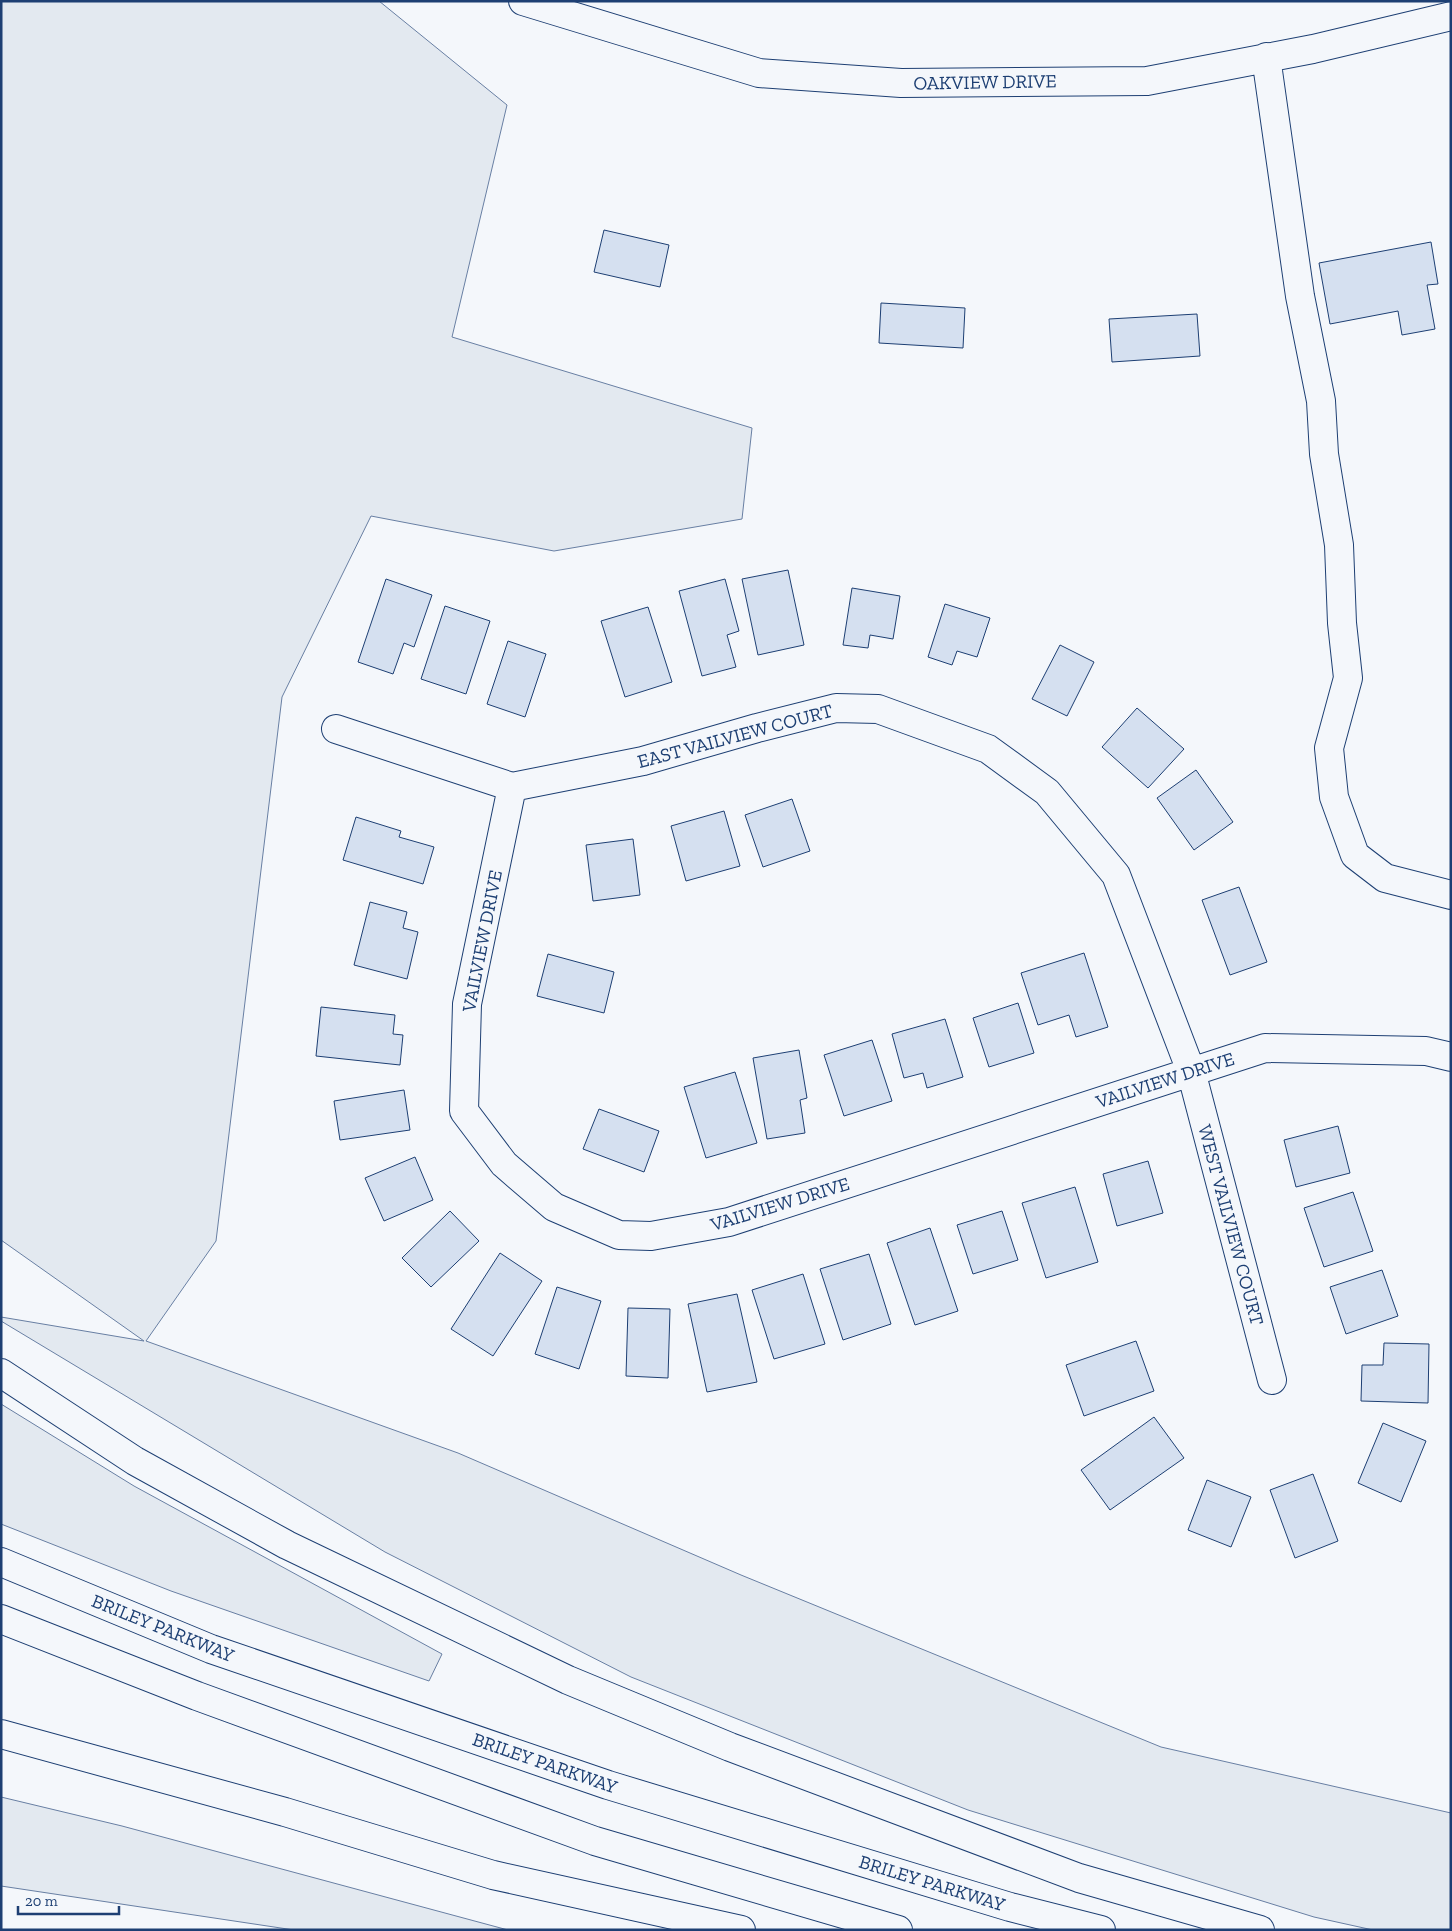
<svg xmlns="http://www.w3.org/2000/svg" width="1452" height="1931" font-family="'Zilla Slab',serif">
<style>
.green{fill:#e3e9f0;stroke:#687fa3}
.building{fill:#d5e0f0;stroke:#1d3f73}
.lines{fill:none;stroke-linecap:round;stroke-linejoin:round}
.minor-casing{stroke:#1d3f73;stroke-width:30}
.highway-casing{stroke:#1d3f73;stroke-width:30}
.minor{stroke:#f4f7fb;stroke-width:28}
.highway{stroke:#f4f7fb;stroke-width:28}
.labels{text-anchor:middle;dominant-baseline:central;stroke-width:4;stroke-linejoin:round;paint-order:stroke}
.street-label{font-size:19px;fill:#1d3f73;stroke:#f4f7fb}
</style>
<rect width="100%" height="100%" fill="#f4f7fb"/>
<path class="green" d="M1,1h378l128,104 -55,232 300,91 -10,91 -188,32 -183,-35 -89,181 -66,544 -70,100 312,112 283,122 420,172 290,66v117h-78l-59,-13 -346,-107 -337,-133 -246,-125 -384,-231v-4l143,24 -143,-101z
M1,1404l133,82 308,168 -13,27 -258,-90 -170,-67z
M1,1797l121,29 386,104h-214l-293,-44z"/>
<path class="building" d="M604,230l65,15 -9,42 -66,-15z
M1431,242l7,42 -11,1 8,44 -33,6 -4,-24 -68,13 -11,-61z
M881,303l84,5 -2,40 -84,-5z
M1197,314l3,42 -88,6 -3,-43z
M788,570l16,75 -46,10 -16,-76z
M386,579l46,16 -18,52 -10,-4 -11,31 -35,-12z
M725,579l14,52 -12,4 9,32 -34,9 -23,-85z
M852,588l48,8 -7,43 -23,-4 -2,13 -25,-3z
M945,604l45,14 -13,39 -20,-6 -5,14 -24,-8z
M445,606l45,15 -24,73 -45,-15z
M648,607l24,75 -47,15 -24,-76z
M508,641l38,13 -21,63 -38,-13z
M1060,645l34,17 -27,54 -35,-17z
M1137,708l47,41 -36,39 -46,-41z
M1196,770l37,52 -39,28 -37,-52z
M792,799l18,52 -47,16 -18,-52z
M724,811l16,55 -54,15 -15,-55z
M356,817l45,14 -2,6 35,10 -11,37 -80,-24z
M633,839l7,56 -47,6 -7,-56z
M1239,887l28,75 -37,13 -28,-75z
M370,902l37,10 -4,16 15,4 -11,47 -53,-14z
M1084,953l24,74 -32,10 -7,-22 -31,10 -17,-52z
M548,954l66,18 -10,41 -67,-17z
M1018,1003l16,50 -45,14 -16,-49z
M321,1007l74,8 -2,19 10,1 -3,30 -84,-9z
M945,1019l18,58 -36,11 -4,-15 -19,5 -12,-44z
M872,1040l20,61 -48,15 -20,-61z
M799,1050l8,48 -7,2 5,33 -38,6 -14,-81z
M735,1072l22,71 -51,15 -22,-71z
M404,1090l6,40 -70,10 -6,-39z
M599,1109l60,22 -15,41 -61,-23z
M1338,1126l12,47 -54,14 -12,-47z
M415,1157l18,43 -49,21 -19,-43z
M1148,1161l15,52 -46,13 -14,-52z
M1075,1187l23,75 -52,16 -24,-75z
M1353,1192l20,59 -49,16 -20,-59z
M450,1211l29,30 -48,46 -29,-29z
M1002,1211l16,49 -45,14 -16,-49z
M930,1228l28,83 -43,14 -28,-82z
M500,1253l42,28 -49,75 -42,-27z
M869,1254l22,70 -48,16 -23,-71z
M1382,1270l16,46 -52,18 -16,-47z
M803,1274l22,70 -51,15 -22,-69z
M557,1287l44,14 -22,68 -44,-15z
M737,1294l20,88 -50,10 -19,-88z
M628,1308l42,1 -2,69 -42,-2z
M1136,1341l18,50 -70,25 -18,-51z
M1384,1343l45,1 -1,59 -67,-2 1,-36h21z
M1154,1417l30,41 -74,52 -29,-40z
M1383,1423l43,18 -25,61 -43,-19z
M1313,1474l25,67 -43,17 -25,-68z
M1207,1480l44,17 -20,50 -43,-17z"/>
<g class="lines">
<defs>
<path id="minor" d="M523,1l236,72 142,10 246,-2 166,-32 138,-33
M1266,57l34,239 21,105 3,53 15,91 3,78 6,55 -19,70 5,49 21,58 30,23 66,17
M336,729l176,58 131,-26 114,-33 79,-20 42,1 110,40 59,43 69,83 75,196 81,309
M512,787l-45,217 -3,107 40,53 50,43 65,28 32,1 78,-14 536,-174 161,3 25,6"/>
<path id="highway" d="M1,1373l134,88 152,84 281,135 162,67 349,131 181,52
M1,1562l210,87 397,136 402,122 91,23
M1,1619l196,77 398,145 303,89
M1,1734l284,78 208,63 248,55"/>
</defs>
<use href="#minor" class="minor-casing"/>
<use href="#highway" class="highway-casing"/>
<use href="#minor" class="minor"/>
<use href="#highway" class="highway"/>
</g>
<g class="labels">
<g class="street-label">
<text transform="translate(985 82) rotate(-1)">OAKVIEW DRIVE</text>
<text transform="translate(735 736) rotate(-15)">EAST VAILVIEW COURT</text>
<text transform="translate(482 941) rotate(-79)">VAILVIEW DRIVE</text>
<text transform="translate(1165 1080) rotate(-18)">VAILVIEW DRIVE</text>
<text transform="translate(780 1204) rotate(-17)">VAILVIEW DRIVE</text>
<text transform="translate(1231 1225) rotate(75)">WEST VAILVIEW COURT</text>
<text transform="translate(163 1628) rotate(22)">BRILEY PARKWAY</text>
<text transform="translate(545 1763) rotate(19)">BRILEY PARKWAY</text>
<text transform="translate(932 1883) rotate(17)">BRILEY PARKWAY</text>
</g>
</g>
<rect width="1452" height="1931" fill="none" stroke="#1d3f73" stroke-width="5"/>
<path d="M18 1906v8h101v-8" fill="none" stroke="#1d3f73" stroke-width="2.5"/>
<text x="25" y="1906" font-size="15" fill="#1d3f73" stroke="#f4f7fb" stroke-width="4" paint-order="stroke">20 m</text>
</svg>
